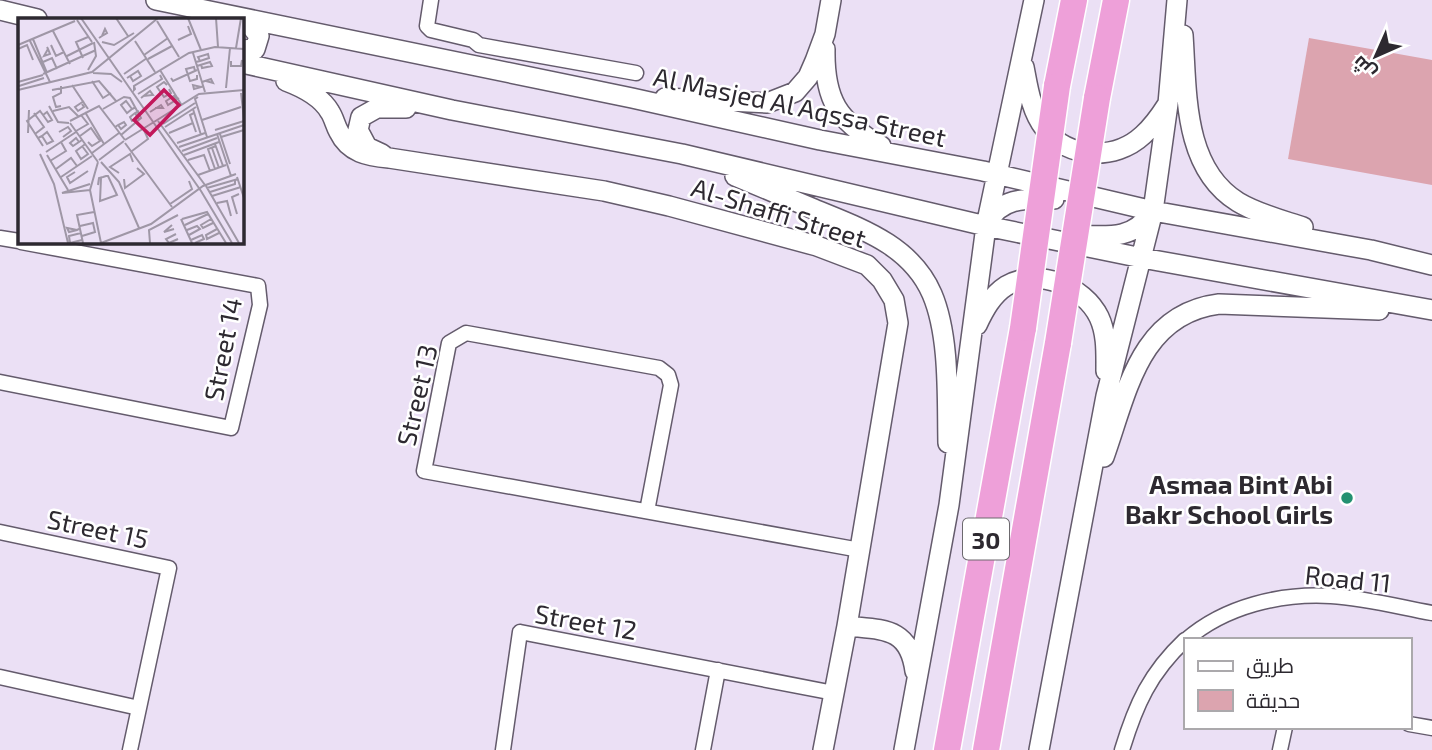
<svg xmlns="http://www.w3.org/2000/svg" width="1432" height="750" viewBox="0 0 1432 750" font-family="'Exo 2',Cairo,sans-serif">
	<rect width="100%" height="100%" fill="#ebe0f5"/>
	<path fill="#dca4af" d="M1309,38L1432,60V185L1288,159Z"/>
	<g fill="none" stroke-linecap="round" stroke-linejoin="round">
		<g stroke="#645b6c" stroke-width="17">
			<path id="street" d="M431,0L427,26L431,30L473,40L479,45L636,73
				M0,238L19,241
				M0,382L231,428L260,305L258,286L21,242
				M647,511L671,385L668,375L659,368L466,333L449,343L424,471L860,550
				M0,532L169,568L130,750
				M1186,640C1225,606 1281,593 1331,596C1365,598 1399,607 1432,613
				M0,677L139,708
				M1409,724L1432,728
				M503,750L520,632L834,693
				M703,750L718,670
				M1122,750C1136,704 1150,673 1185,640
				M1280,750L1285,727"/>
		</g>
		<g stroke="#645b6c" stroke-width="22">
			<path id="secondary" d="M156,0L632,98L820,140L983,171L1153,211L1371,250L1432,265
				M0,10L37,19
				M242,21L251,26L259,36L255,49L242,50
				M1183,35C1187,93 1183,168 1238,202C1258,214 1282,220 1303,227
				M825,49C824,100 838,121 881,146
				M242,63L452,110L682,154L986,226L1142,258L1432,310
				M1024,67C1028,88 1031,111 1045,129C1068,159 1115,161 1143,135C1152,127 1160,116 1167,105
				M286,81C302,87 321,96 330,112C334,118 335,125 339,132C349,153 368,156 389,158L604,191L669,206L817,246L867,265L882,280L894,300L898,323L847,626L823,750
				M665,98L767,103L795,92L808,77L815,61L825,34L831,0
				M382,154L367,147L358,130L361,117L377,108H406
				M735,176C761,187 788,198 814,209C860,228 911,245 932,294C950,336 947,398 948,443
				M988,222C1002,196 1028,199 1054,199
				M1075,235C1105,236 1134,241 1151,212
				M977,325C984,310 992,295 1006,286C1038,267 1084,286 1099,317C1107,334 1106,353 1106,371
				M1104,457C1127,393 1139,314 1219,304L1379,310
				M847,626C883,630 909,627 915,671
				M904,750L949,505L986,226L1034,0
				M1039,750L1106,396L1153,211L1168,104L1177,0"/>
		</g>
		<g stroke="#fff" stroke-width="29">
			<path id="highway" d="M1057,86L1074,0
				M1097,98L1116,0
				M947,750L1023,328
				M986,750L1058,343"/>
		</g>
		<use href="#street" stroke="#fff" stroke-width="14"/>
		<use href="#secondary" stroke="#fff" stroke-width="19"/>
		<use href="#highway" stroke="#eea0d9" stroke-width="26"/>
		<g stroke="#fff" stroke-width="29" stroke-linecap="butt">
			<path id="highway-bridge" d="M1023,328L1057,86
				M1058,343L1097,98"/>
		</g>
		<use href="#highway-bridge" stroke="#eea0d9" stroke-width="26"/>
	</g>
	<circle fill="#239171" stroke="#fff" stroke-width="2.5" cx="1347" cy="498" r="7"/>
	<g text-anchor="middle" dominant-baseline="central" stroke-width="5" stroke-linejoin="round" paint-order="stroke">
		<rect fill="#fff" stroke="#6c696e" stroke-width="2" x="963" y="518.5" width="46" height="41" rx="5"/>
		<g font-size="24" font-weight="bold" fill="#2d2930">
			<text x="986" y="539">30</text>
		</g>
		<g font-size="26" fill="#2d2930" stroke="#fff">
			<text transform="translate(800 106) rotate(12)">Al Masjed Al Aqssa Street</text>
			<text transform="translate(779 212) rotate(17)">Al-Shaffi Street</text>
			<text transform="translate(222 349) rotate(-79)">Street 14</text>
			<text transform="translate(416 395) rotate(-77)">Street 13</text>
			<text transform="translate(98 528) rotate(12)">Street 15</text>
			<text transform="translate(1348 578) rotate(6)">Road 11</text>
			<text transform="translate(586 621) rotate(10)">Street 12</text>
		</g>
		<g font-size="26" font-weight="bold" fill="#2d2930" stroke="#fff" text-anchor="end">
			<text x="1333" y="483">Asmaa Bint Abi<tspan x="1333" dy="30">Bakr School Girls</tspan></text>
		</g>
	</g>
	<g transform="translate(18 18)">
		<rect width="226" height="226" fill="#ebe0f5"/>
		<path fill="none" stroke="#9f97a6" stroke-width="2" d="M63,0L183,173L214,225M98,0L110,18M170,0L183,32M198,0L200,29M59,2L74,24M139,3L161,39M35,13L52,46M81,20L84,18L89,15L87,11L84,18M15,21L29,55M160,22L173,16L170,8M12,23L32,64M117,23L137,54M84,24L96,27L116,15M0,27L57,3M33,27L38,38L46,34M29,29L30,31L32,36L26,38L30,31M218,30L223,0M0,31L9,27L15,42M175,35L187,74M126,37L150,20M49,38L75,25M65,40L58,24L70,19M130,41L154,28M213,43V48H223L224,42M25,44L34,40L39,51M178,44L182,43L191,40L190,36L180,39L182,43M179,48L192,44L194,48L184,50L183,46M70,52L78,38L76,24M142,52L163,86M177,53L176,49L168,51L172,63L179,61V57M75,55L93,56L104,64M25,56L78,32M106,56L129,40M109,60L120,53L123,58L115,63L112,58M153,60L155,63L179,52M74,63L85,80L93,75M0,64L25,57M184,64L193,61L195,65L188,63M54,67L70,91M149,67L146,64L139,69L146,79L153,75L151,71M1,68L26,60M43,68V75L35,79L38,89L43,88M116,68V72L117,71L116,68L171,35L197,29L226,31M183,69L175,67L176,71L183,69L186,68M208,70L212,30M0,72L74,54L140,0M34,72L81,63L98,83M223,75L226,101M120,76L144,61L142,57M180,79L177,81L189,119M123,80L132,73L135,77L125,78M158,82L156,78L148,83L150,87L161,80M64,86L66,89L60,93L57,89L66,83M31,88L40,104L51,105M85,91L106,79L112,80L123,100L103,117M114,91L108,83L103,87L109,95L114,91L118,89M175,91L183,117M35,93L51,89L60,98M67,94L86,126M132,94L143,87L145,90H137M16,95L26,109L17,116M117,95L120,100L114,103L112,99L117,95L121,93M176,95L172,97L178,114M25,97L29,94L34,102L30,104L25,97L22,93L9,103L25,128M184,102L223,89M52,103L81,88L107,122M140,103L187,167M52,105L80,144M145,106L177,85M97,109L100,107L106,104L108,107L103,111L100,107M147,109L178,89M197,112L226,103M58,113L70,106L63,97M41,114L50,109L53,113L45,119M10,115L11,92M151,115L175,105M199,116L213,158M202,116L212,146M62,118L73,110L82,123L74,128L70,124M203,119L226,112M20,120L24,118L29,114L35,123L29,126L24,118M107,122L181,76L226,72M61,124L58,120L52,125L55,128L64,122M107,125L154,189M159,125L187,115M197,126L205,148M64,128L70,136L63,141L58,133L66,127L67,126M161,129L226,107M194,130L201,150M114,133L130,121L126,112M164,133L199,120M28,134L58,114M74,135L101,115M22,136L36,166L50,225M29,137L50,172M166,137L201,124M81,142L106,123M170,142L186,137L192,153M32,143L48,133L43,124M80,144L72,172L83,225M83,144L101,164L121,210M38,151L53,140L59,148M197,151L190,131L198,128M57,154L49,159L52,165L70,153M101,155L92,149L112,136L115,144M180,157L208,147M43,159L74,138M219,159L226,180M106,161L107,170L126,156L119,150M80,167L81,160L85,159L88,158H90L99,177L82,183L83,160M188,168L221,225M189,170L220,161M72,172L44,175L72,166M192,174L217,166V162M194,178L223,169M199,185L209,183L213,198M152,186L174,171L171,163M219,196L214,179L221,176M163,201L174,225M164,201L189,194L208,225M193,201L183,207L185,210L195,205M154,207L146,214L156,211M167,207L190,196M62,208L75,205L77,214L64,218M199,211L188,217L189,221L201,215M59,212L49,210L51,214L59,212L61,211L62,210M169,212L179,208L182,211L171,217M63,215L51,218L52,225L64,222M158,216L148,221L151,225L160,221M173,222L184,217L186,221L177,225M65,225L59,197L76,194M83,225L133,206L185,168L218,156M132,225L131,212L160,197"/>
		<path fill="#c2185b" fill-opacity="0.15" stroke="#c2185b" stroke-width="3.5" d="M146,72L161,87L132,117L116,102Z"/>
		<rect width="226" height="226" fill="none" stroke="#2d2930" stroke-width="3.5"/>
	</g>
	<rect x="1184" y="638" width="228" height="91" fill="#ffffff" stroke="#aba9ac" stroke-width="2"/>
	<rect x="1198" y="661" width="35" height="10" fill="#ffffff" stroke="#aba9ac" stroke-width="2"/>
	<text x="1246" y="673" font-size="21" fill="#2d2930">طريق</text>
	<rect x="1198" y="690" width="35" height="21" fill="#dca4af" stroke="#aba9ac" stroke-width="2"/>
	<text x="1246" y="708" font-size="21" fill="#2d2930">حديقة</text>
	<g transform="translate(1376 56) rotate(225)" stroke="#ffffff" stroke-width="5" paint-order="stroke">
	<path d="M0-5L12 26L0 18L-12 26Z" fill="#2d2930"/>
	<text y="-10" font-size="19" font-weight="bold" text-anchor="middle" fill="#2d2930">ش</text>
	</g>
</svg>
